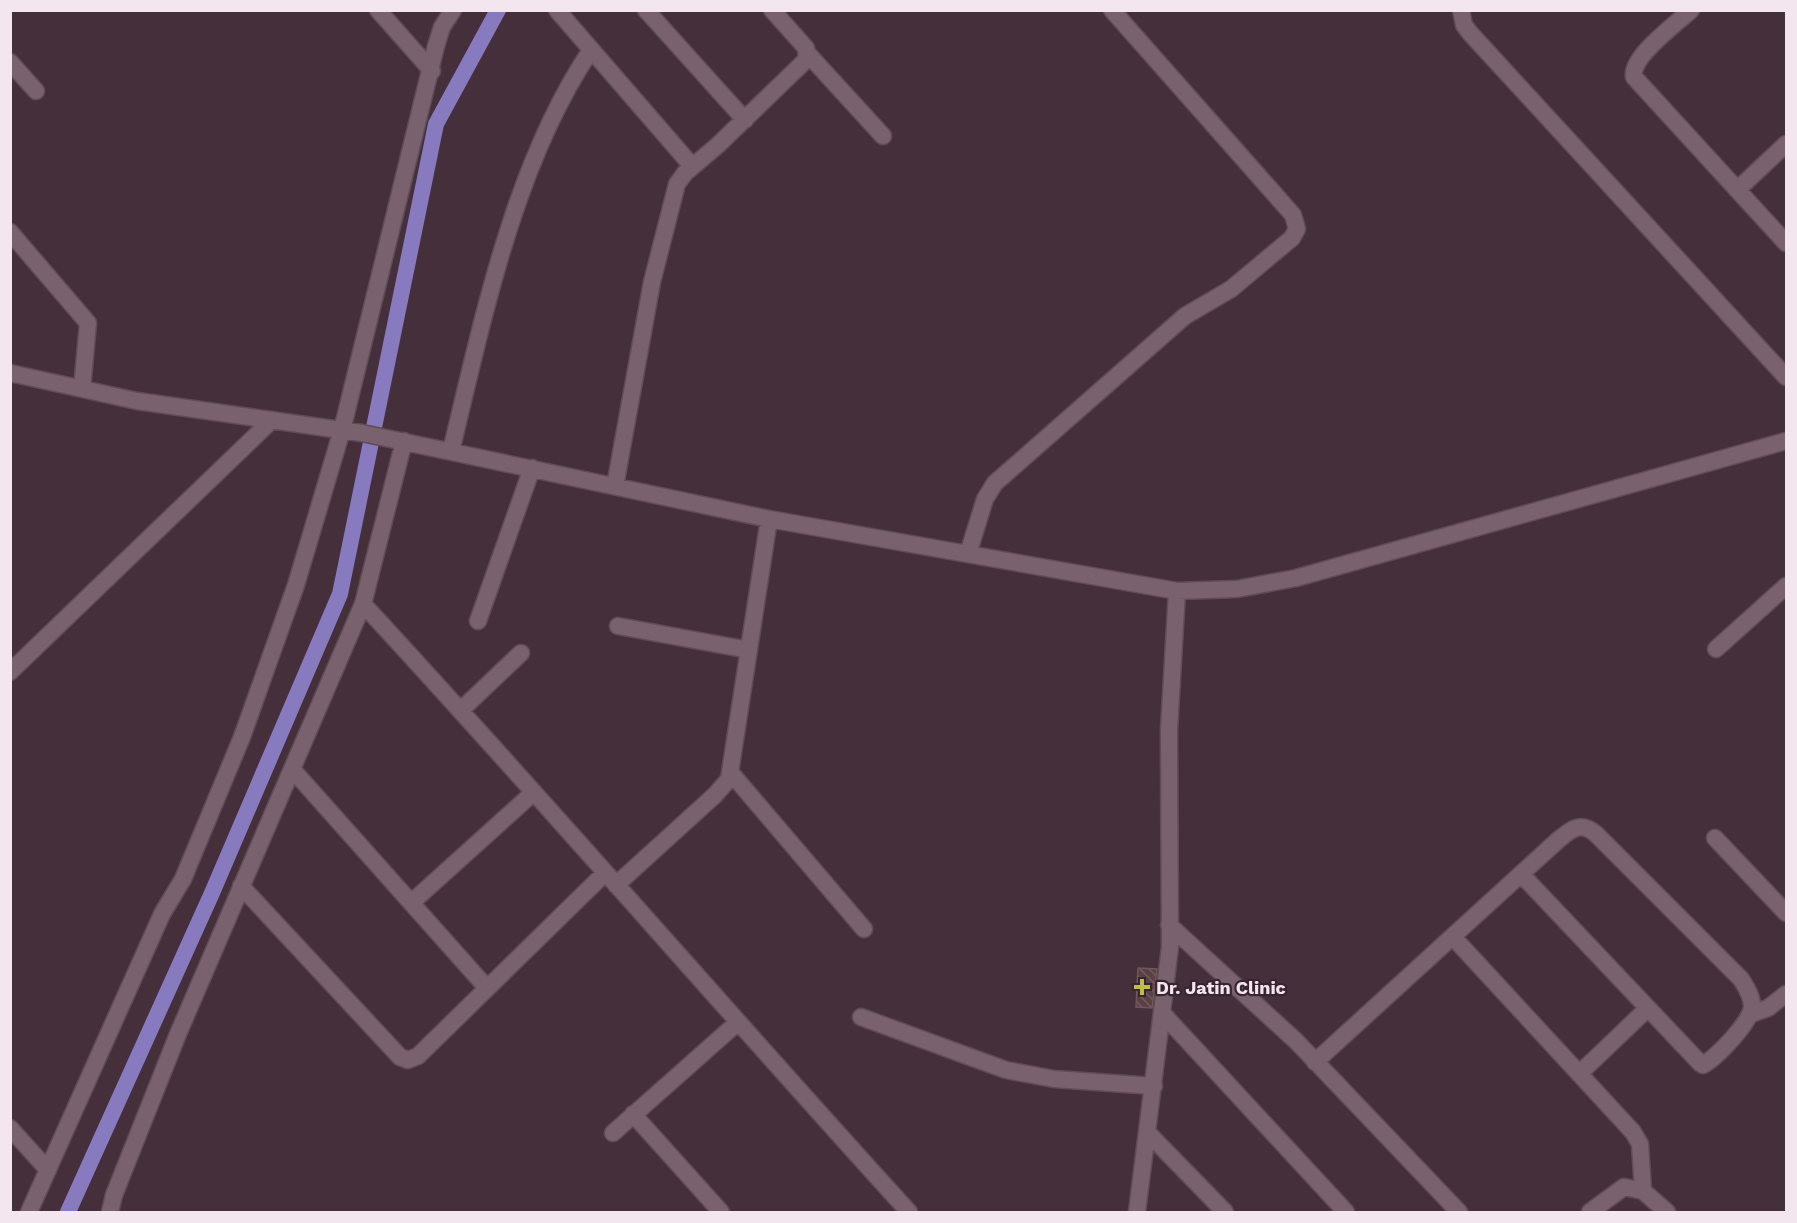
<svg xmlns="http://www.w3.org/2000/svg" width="1797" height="1223" viewBox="0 0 1797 1223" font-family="'Work Sans',sans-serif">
	<defs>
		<pattern id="building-back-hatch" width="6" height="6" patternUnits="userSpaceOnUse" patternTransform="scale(1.5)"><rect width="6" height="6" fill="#594044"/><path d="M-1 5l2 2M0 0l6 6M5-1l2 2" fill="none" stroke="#715c5f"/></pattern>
	</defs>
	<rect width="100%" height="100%" fill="#442f3b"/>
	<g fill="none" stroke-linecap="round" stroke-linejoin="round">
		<path stroke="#887abf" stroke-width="16" d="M68,1212L212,893L340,594L436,124L498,10"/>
	</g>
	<path fill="url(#building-back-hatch)" stroke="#71565a" stroke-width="1.5" d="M1138,968L1157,969L1152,1008L1136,1007Z"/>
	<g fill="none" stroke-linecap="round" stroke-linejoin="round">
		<g stroke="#5f4c57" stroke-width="19">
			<path id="minor" d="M378,10L432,71
				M557,10L692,166
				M646,10L745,120
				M1461,10L1464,25L1470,33L1786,377
				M1691,10C1676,24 1630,57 1634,77L1786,243
				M808,54L883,136
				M10,62L36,91
				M1737,190L1786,144
				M10,232L88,323L82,389
				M10,373L137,401L362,433L769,519L1177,591L1237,589L1296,578L1786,441
				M451,451C483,319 514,164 591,50
				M615,486L652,282L677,184L685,173L718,145L807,59L806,48L772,10
				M968,554L985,499L995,483L1185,316L1231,289L1292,238L1297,229L1293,215L1112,10
				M363,604C548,804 726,1011 909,1212
				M478,621L532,468
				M618,626L749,650
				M1716,649L1786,586
				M10,672L272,420
				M461,710L521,653
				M292,769L487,988
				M731,773L864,929
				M1715,838L1786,913
				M616,885L715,795L729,779L769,519
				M241,886L400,1057L408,1060L418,1056L605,873
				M411,903L534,792
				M1169,925L1296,1041L1459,1212
				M1453,937L1633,1132L1640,1144L1643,1191
				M1163,1014L1346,1212
				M1751,1014L1768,1008L1786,994
				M861,1017L1006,1070L1054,1079L1154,1086
				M1315,1062L1556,842C1570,830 1580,820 1596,834L1741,979C1746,987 1752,996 1752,1006C1752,1021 1717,1057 1703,1065L1700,1063L1521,874
				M1579,1074L1647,1009
				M633,1114L721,1212
				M10,1128L48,1170
				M1147,1132L1225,1212
				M613,1133L737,1023
				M29,1212L162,914L183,879L242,737L296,585L342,430L436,46L442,27L453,10
				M110,1212L114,1195L178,1034L363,604L404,441
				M1137,1212L1170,947L1169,730L1177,591
				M1590,1212L1624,1187L1643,1191L1667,1212"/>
		</g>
		<use href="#minor" stroke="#79616e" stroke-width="16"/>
	</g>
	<path fill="#bebf42" stroke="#392531" stroke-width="2" d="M1139 978h6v6h6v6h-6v6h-6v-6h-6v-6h6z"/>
	<g text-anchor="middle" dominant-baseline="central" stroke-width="4.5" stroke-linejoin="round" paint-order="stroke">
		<g font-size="18" font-weight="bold" fill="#f4e6ee" stroke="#392531" text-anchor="start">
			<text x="1156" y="987">Dr. Jatin Clinic</text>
		</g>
	</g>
	<rect width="1797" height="1223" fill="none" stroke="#f4e6ee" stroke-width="24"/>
</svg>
